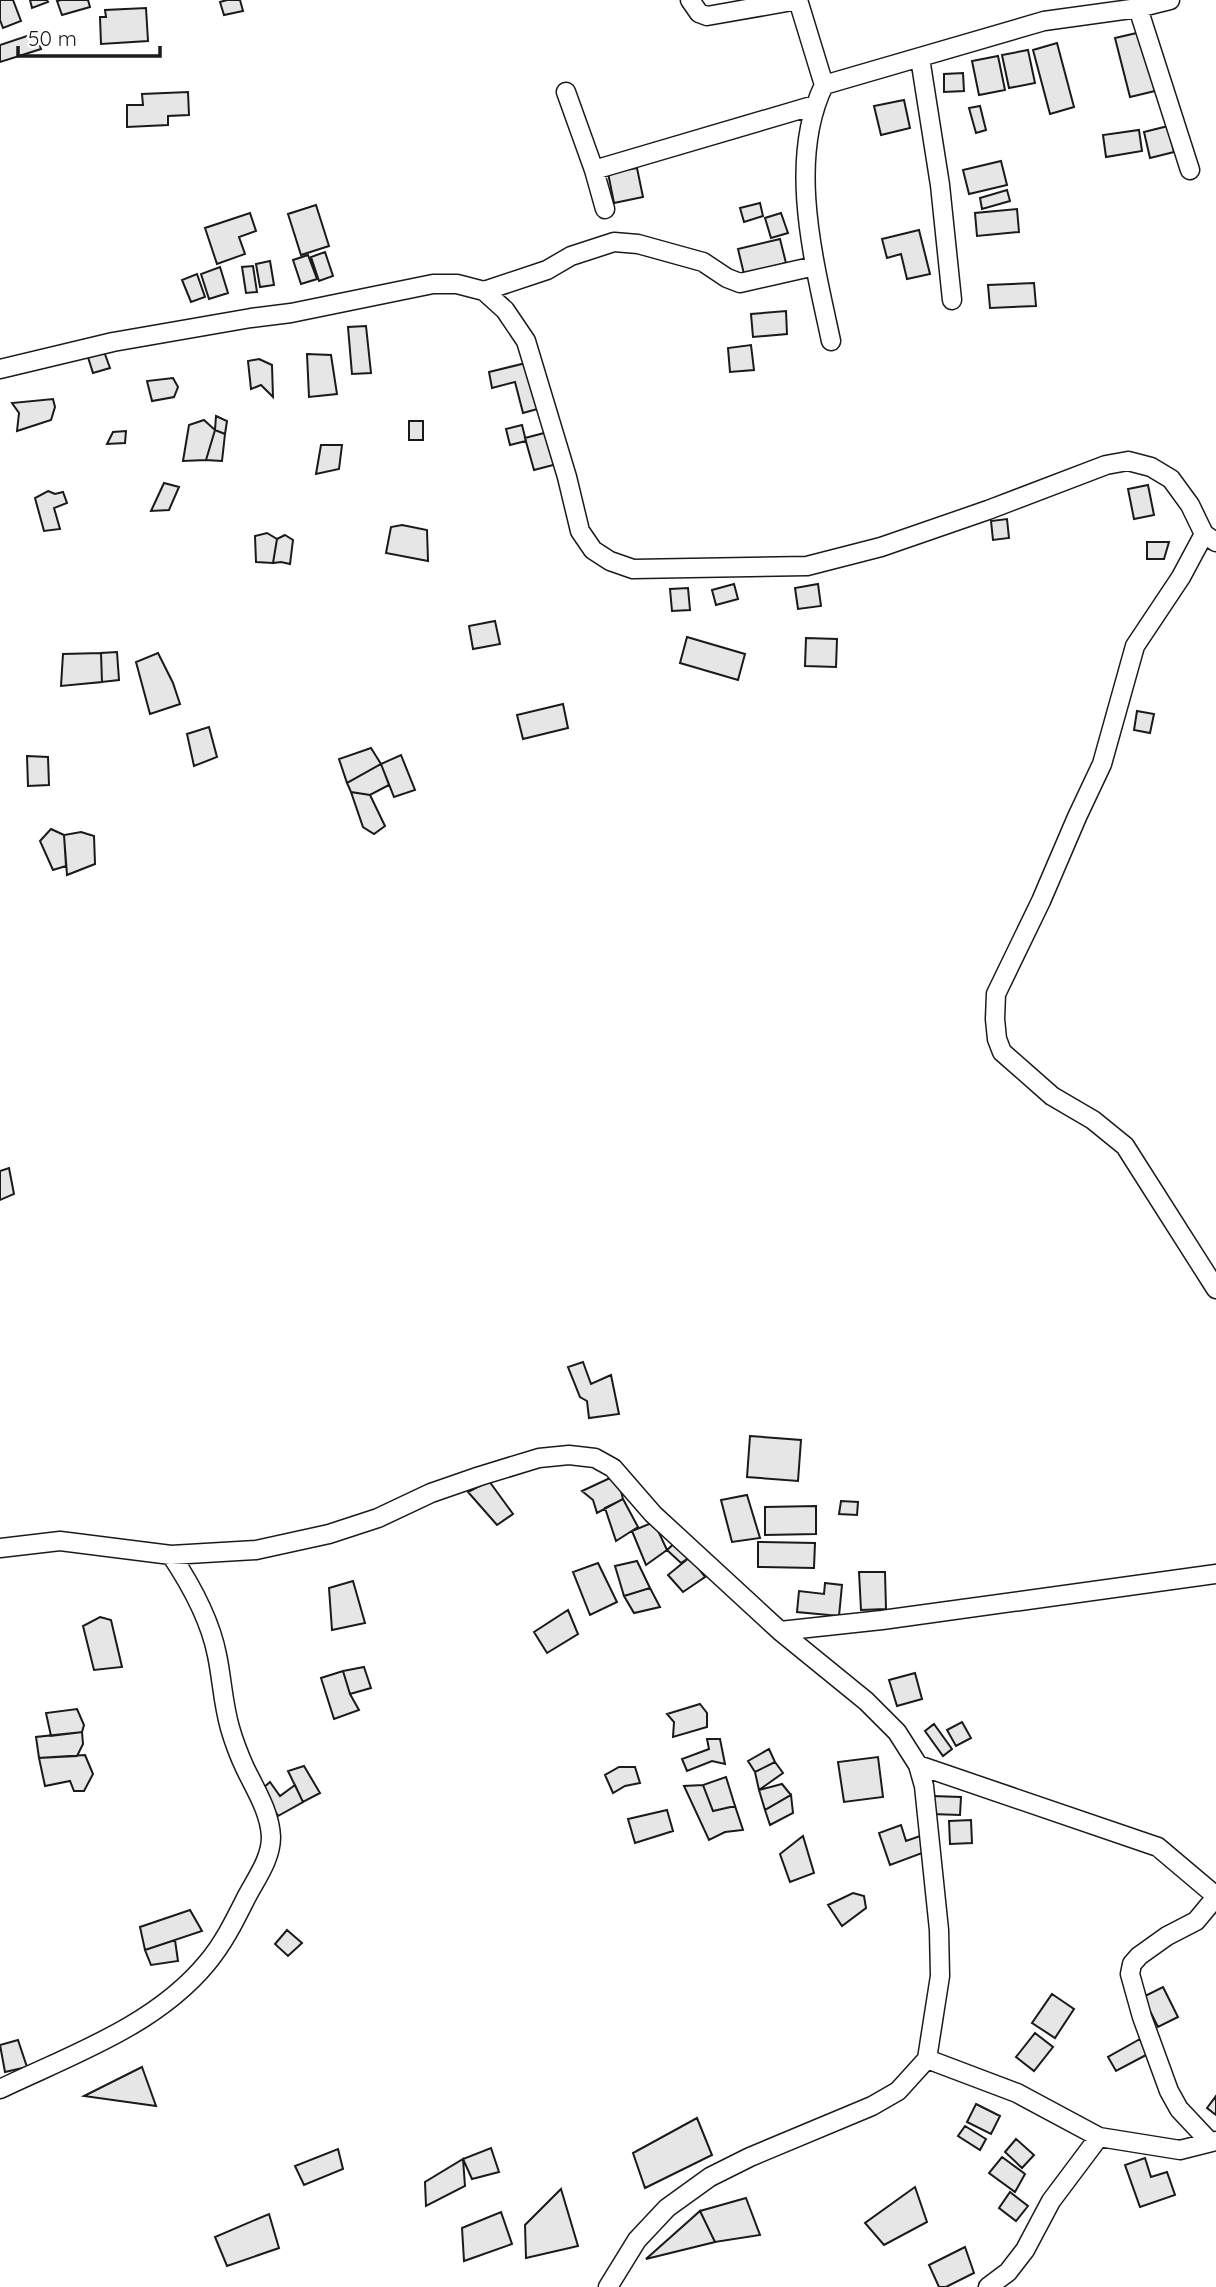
<svg xmlns="http://www.w3.org/2000/svg" width="1216" height="2287" viewBox="0 0 1216 2287" font-family="Quicksand,sans-serif">
	<rect width="100%" height="100%" fill="#fff"/>
	<path fill="#e6e6e6" stroke="#1a1a1a" stroke-width="2" d="M0,0H13L21,21L3,28L0,20Z
		M30,0H47L48,2L32,8Z
		M61,0H88L90,7L62,15L57,1Z
		M227,0H240L243,11L224,15L220,2Z
		M146,8L148,41L101,44L100,17H106L105,10Z
		M1141,32L1155,91L1130,97L1115,38Z
		M36,33L41,49L0,62V45Z
		M1057,43L1074,107L1050,114L1033,50Z
		M1028,50L1035,83L1009,88L1002,55Z
		M998,56L1005,90L979,95L972,61Z
		M963,73L964,91L944,92V74Z
		M188,92L189,115L168,116V125L127,127V105H143L142,94Z
		M904,100L910,128L881,135L874,106Z
		M980,106L986,130L976,133L969,108Z
		M1168,126L1174,152L1150,158L1144,132Z
		M1139,130L1142,151L1106,157L1103,135Z
		M1001,161L1007,185L969,194L963,170Z
		M637,168L643,197L614,203L608,173Z
		M1007,190L1010,201L982,209L980,198Z
		M760,203L763,216L744,222L740,208Z
		M316,205L329,246L301,255L288,214Z
		M1017,209L1019,232L977,236L975,213Z
		M250,213L256,231L239,237L245,254L217,264L205,228Z
		M781,213L788,233L771,238L765,218Z
		M919,230L930,274L907,279L901,254L887,258L882,239Z
		M780,239L786,263L744,274L738,249Z
		M325,252L333,276L319,281L311,257Z
		M308,255L317,279L301,284L293,260Z
		M270,261L274,285L260,287L256,264Z
		M253,266L257,292L246,293L242,267Z
		M220,267L228,293L209,299L201,274Z
		M197,274L205,297L191,302L182,280Z
		M1034,283L1036,306L990,308L988,285Z
		M786,311L787,334L753,337L751,314Z
		M366,326L371,373L352,374L348,327Z
		M751,345L754,370L730,372L728,348Z
		M102,346L110,368L93,373L86,351Z
		M307,354L331,355L337,394L309,397Z
		M259,359L272,365L273,397L261,385L251,389L248,361Z
		M530,362L541,408L523,413L515,382L492,388L489,372Z
		M173,378L178,387L174,397L152,401L147,381Z
		M53,399L55,407L51,420L17,431L19,413L12,403Z
		M216,416L227,421L225,434L215,430Z
		M204,420L215,430L206,460L183,461L189,425Z
		M409,421H423V440H409Z
		M522,425L526,441L510,445L506,429Z
		M215,430L225,434L222,461L206,460Z
		M126,431L125,443L107,444L113,432Z
		M548,432L557,464L534,470L525,438Z
		M321,445H342L339,469L316,474Z
		M164,483L179,487L169,510L151,511Z
		M1148,485L1154,515L1134,519L1128,489Z
		M48,491L55,494L63,492L67,503L54,508L60,529L44,531L35,498Z
		M1007,519L1009,538L993,540L991,521Z
		M402,525L427,530L428,561L386,553L391,527Z
		M267,533L277,539L273,563L256,562L255,536Z
		M285,535L293,540L290,564L281,562L273,563L277,539Z
		M1147,542H1169L1164,559H1147Z
		M734,584L738,599L716,605L712,590Z
		M818,584L821,606L798,609L795,588Z
		M688,588L690,610L672,611L670,589Z
		M495,621L500,644L473,649L469,626Z
		M687,637L745,654L738,680L680,663Z
		M806,638L837,639L836,667L805,666Z
		M117,652L119,680L102,682L101,653Z
		M101,653L102,682L61,686L63,654Z
		M158,653L173,683L180,704L150,714L136,662Z
		M563,704L568,728L523,739L517,715Z
		M1137,711L1154,714L1150,733L1134,730Z
		M209,727L217,757L194,766L187,734Z
		M371,748L381,764L347,783L339,759Z
		M401,755L415,790L394,797L381,764Z
		M27,756L48,757L49,785L28,786Z
		M381,764L389,785L370,795L351,792L347,783Z
		M351,792L370,795L385,826L374,834L363,827Z
		M51,829L64,835L66,866L53,870L40,841Z
		M81,832L94,836L95,864L67,875L64,835Z
		M9,1168L14,1194L0,1200V1171Z
		M583,1362L591,1384L611,1375L619,1414L589,1418L587,1401L580,1397L568,1367Z
		M750,1436L801,1440L798,1481L747,1477Z
		M610,1478L620,1487L623,1499L597,1513L593,1500L582,1491Z
		M489,1481L513,1514L497,1525L468,1492Z
		M747,1495L760,1538L732,1542L721,1500Z
		M623,1499L638,1527L616,1541L605,1508Z
		M841,1501L858,1502L857,1515L839,1514Z
		M816,1506V1534L765,1535V1507Z
		M654,1522L667,1550L646,1565L632,1531Z
		M677,1541L690,1557L681,1563L667,1550Z
		M758,1542L815,1543L814,1568L758,1567Z
		M690,1557L705,1577L683,1592L668,1575Z
		M637,1561L650,1588L624,1596L615,1566Z
		M598,1563L617,1602L590,1615L573,1572Z
		M859,1572H885L886,1609L861,1610Z
		M353,1581L365,1623L332,1630L329,1588Z
		M825,1583L842,1585L839,1616L797,1612L799,1591L824,1594Z
		M650,1588L660,1607L634,1613L624,1596Z
		M568,1610L578,1634L547,1653L534,1632Z
		M100,1617L111,1620L122,1667L94,1670L83,1626Z
		M364,1667L371,1688L350,1694L343,1671Z
		M343,1671L350,1694L359,1710L334,1719L321,1678Z
		M915,1673L922,1699L897,1706L889,1680Z
		M700,1704L707,1713V1727L673,1737L674,1722L667,1714Z
		M77,1709L84,1725L82,1732L51,1736L46,1713Z
		M962,1722L971,1738L956,1746L947,1730Z
		M934,1724L952,1749L943,1756L925,1731Z
		M82,1732L83,1744L77,1756L39,1758L36,1737Z
		M707,1739H720L725,1764L712,1761L687,1771L682,1759L709,1749Z
		M769,1749L775,1762L755,1772L748,1761Z
		M85,1755L93,1774L84,1791H74L70,1781L45,1786L39,1758Z
		M878,1757L883,1797L844,1802L838,1762Z
		M775,1762L783,1773L759,1790L755,1772Z
		M304,1766L320,1793L303,1802L288,1771Z
		M619,1767H635L640,1783L625,1786L613,1793L605,1775Z
		M726,1777L735,1806L713,1811L703,1785Z
		M270,1782L280,1796L295,1785L303,1802L278,1816L262,1789Z
		M782,1784L791,1795L765,1810L759,1790Z
		M703,1785L713,1811L735,1806L743,1830L725,1832L709,1840L684,1786Z
		M791,1795L793,1813L770,1825L765,1810Z
		M932,1796L961,1797L960,1815L931,1814Z
		M667,1810L673,1831L635,1843L628,1819Z
		M971,1820L972,1843L950,1844L949,1821Z
		M901,1825L906,1841L920,1836L925,1852L890,1865L879,1833Z
		M803,1836L814,1873L790,1882L780,1854Z
		M853,1893L864,1896L866,1908L842,1926L828,1905Z
		M190,1910L202,1931L145,1950L140,1927Z
		M287,1930L302,1943L288,1956L275,1944Z
		M175,1940L178,1961L151,1965L145,1950Z
		M1163,1987L1178,2017L1158,2027L1143,1997Z
		M1052,1994L1074,2009L1055,2038L1032,2023Z
		M1035,2033L1053,2047L1034,2071L1016,2057Z
		M1140,2039L1148,2054L1116,2071L1108,2057Z
		M18,2040L27,2067L5,2072L0,2045Z
		M142,2067L156,2106L84,2096Z
		M1216,2096V2115L1207,2108Z
		M976,2104L1000,2116L991,2134L967,2122Z
		M697,2118L712,2155L645,2188L633,2153Z
		M965,2126L986,2139L980,2150L958,2136Z
		M1016,2139L1034,2155L1022,2168L1005,2152Z
		M491,2148L499,2172L472,2179L463,2159Z
		M338,2149L343,2169L304,2185L295,2166Z
		M1002,2157L1025,2174L1015,2192L989,2173Z
		M1145,2158L1151,2177L1167,2172L1175,2195L1140,2207L1125,2165Z
		M463,2159L465,2186L426,2206L425,2182Z
		M915,2187L927,2222L884,2245L865,2223Z
		M561,2189L578,2246L526,2258L525,2225Z
		M1010,2192L1028,2206L1016,2221L999,2208Z
		M746,2198L760,2235L715,2242L700,2211Z
		M700,2211L715,2242L646,2259Z
		M501,2212L512,2244L464,2261L462,2228Z
		M269,2214L279,2248L227,2266L215,2237Z
		M965,2247L974,2273L946,2287H939L929,2265Z"/>
	<g fill="none" stroke-linecap="round" stroke-linejoin="round">
		<g stroke="#1a1a1a" stroke-width="21">
			<path id="minor" d="M690,0L699,13L707,16L798,0L824,85C787,161 814,261 831,341
				M1170,0L1138,8L1190,170
				M920,58L940,185L952,300
				M824,85L1044,21L1138,8
				M566,92L594,170
				M605,209L594,170L815,105
				M484,291L505,310L526,341L567,477L580,531L593,550L610,561L633,569L807,566L881,547L988,510L1106,465L1128,461L1151,467L1171,479L1190,505L1204,534L1216,542
				M0,369L113,342L251,318L291,313L433,284H457L484,291L547,270L571,256L614,242L638,244L703,262L727,278L740,283L815,266
				M1204,534L1181,577L1135,646L1102,764L1077,817L1041,901L996,994L995,1019L997,1039L1002,1052L1052,1096L1093,1120L1125,1146L1216,1289
				M0,1548L60,1541L171,1555L256,1550L329,1534L378,1518L431,1493L480,1476L539,1458L569,1455L595,1458L613,1468L653,1514L780,1631L866,1701L897,1732L918,1765L924,1786L939,1930L940,1976L927,2059L898,2091L872,2106L750,2157L710,2177L667,2208L637,2240L608,2287
				M780,1631L882,1620L1216,1574
				M918,1765L1158,1847L1216,1896
				M927,2059L1017,2093L1099,2137L1180,2150L1216,2141
				M0,2089C71,2055 155,2026 207,1963C223,1944 234,1922 245,1900C255,1880 271,1860 271,1837C270,1812 255,1789 245,1768C239,1755 234,1742 230,1728C223,1704 222,1679 217,1655C210,1619 191,1585 171,1555
				M1210,2142L1179,2109L1169,2091L1142,2017L1130,1974L1132,1964L1139,1956L1167,1936L1196,1921L1216,1897
				M988,2287L1008,2272L1025,2250L1051,2201L1099,2137"/>
		</g>
		<use href="#minor" stroke="#fff" stroke-width="18"/>
	</g>
	<path d="M18 46v10h142v-10" fill="none" stroke="#1a1a1a" stroke-width="3.5"/>
	<text x="28" y="46" font-size="21" fill="#1a1a1a" stroke="#ffffff" stroke-width="5" paint-order="stroke">50 m</text>
</svg>
